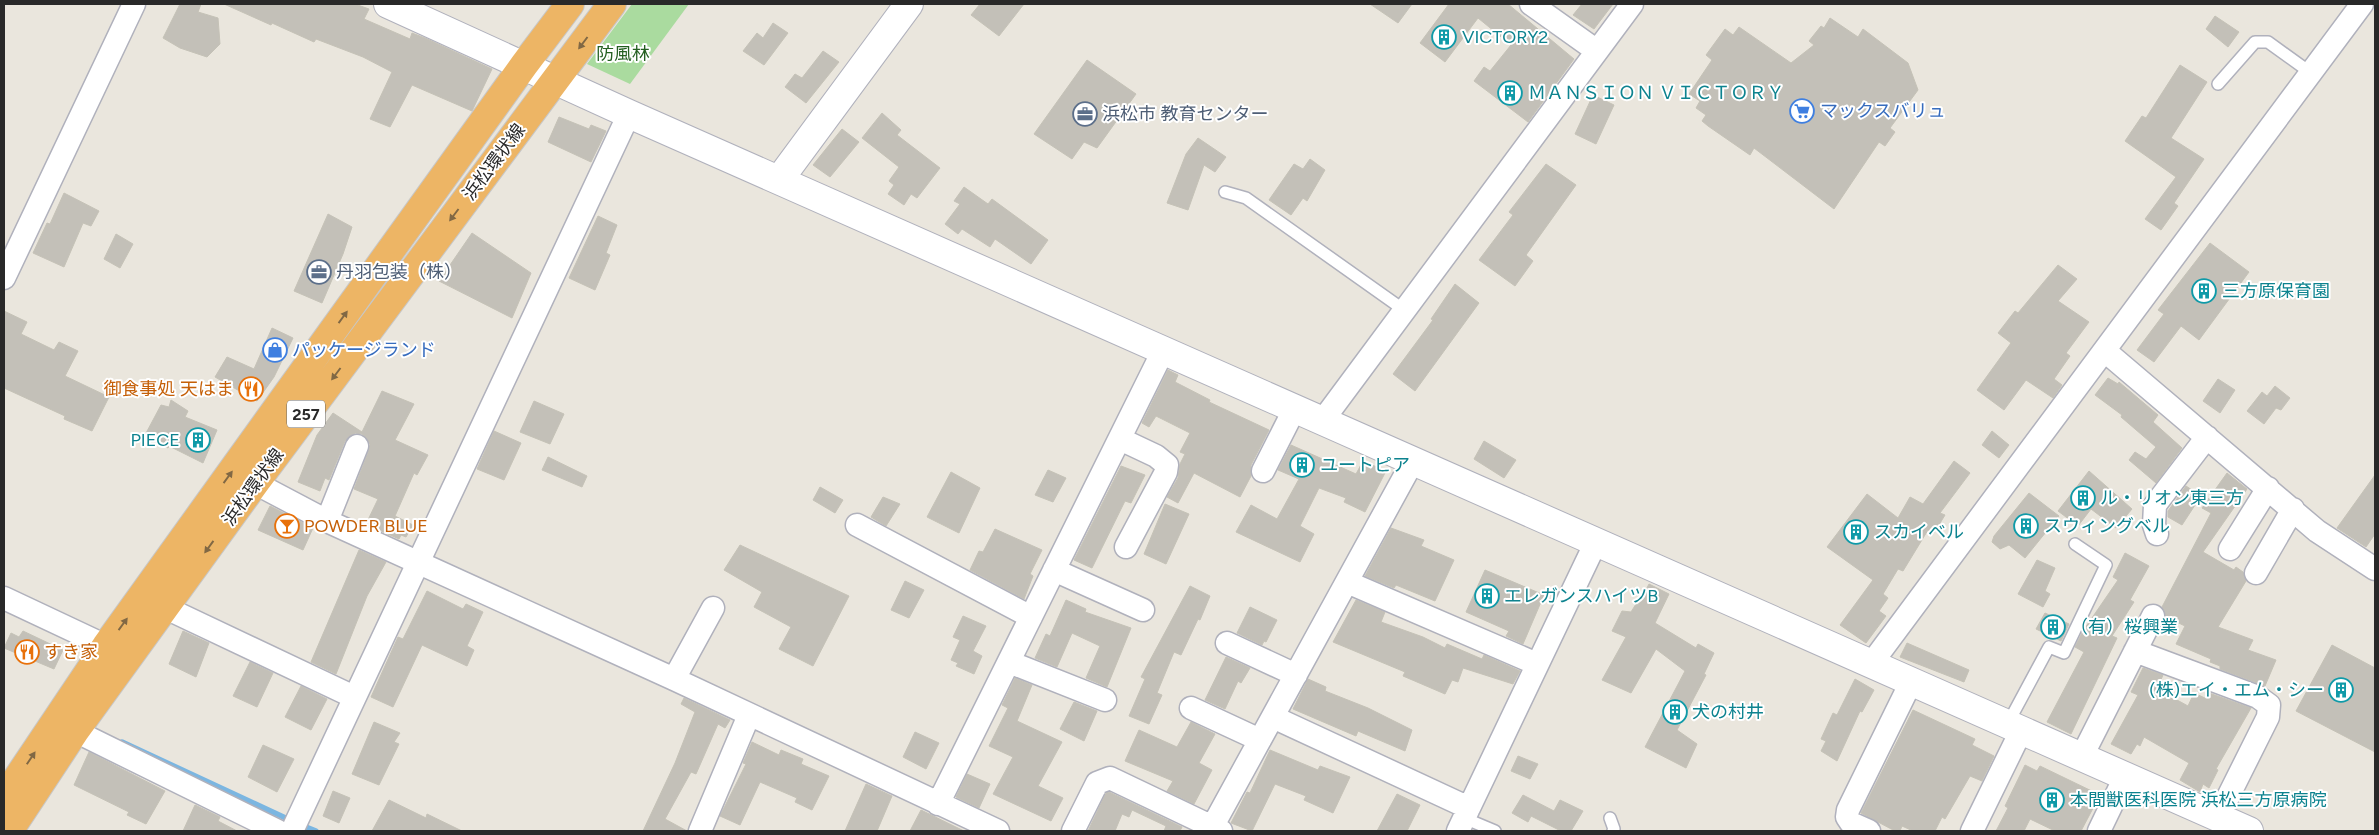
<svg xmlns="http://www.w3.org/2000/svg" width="2379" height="835" viewBox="0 0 2379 835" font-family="Figtree,'Noto Sans JP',sans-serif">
	<rect width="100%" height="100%" fill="#eae6dd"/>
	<path fill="#aadb9f" d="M632,4H689L630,84L587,64Z"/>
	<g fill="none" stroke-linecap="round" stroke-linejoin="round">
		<path stroke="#7bb6e1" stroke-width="5.5" d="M122,742L292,821
			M301,825L316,831"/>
	</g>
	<path fill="#c3c0b8" stroke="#c5c2b7" d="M180,4H201L198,12L218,18L220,44L207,57L180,48L163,38Z
		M224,4H355L369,9L364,19L410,39L412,33L425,38L492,69L472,111L412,85L390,127L370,119L392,72L363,57L316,39L314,42L272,23L271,25Z
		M980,4H1024L999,36L971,15Z
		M1370,4H1412L1398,23Z
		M1449,4H1508L1574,59L1528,122L1474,81L1484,67L1490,71L1511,45L1478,18L1445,62L1420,43Z
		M1582,4H1613L1594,29L1573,15Z
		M2215,16L2239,32L2228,47L2206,29Z
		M1830,18L1858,37L1863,29L1908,63L1918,90L1890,128L1895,132L1885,146L1879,142L1834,209L1754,148L1750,155L1708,126L1702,121L1706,115L1696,108L1700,101L1689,94L1712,60L1706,55L1725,29L1733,35L1739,27L1791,63L1814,45L1809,41L1821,26L1824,28Z
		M773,23L788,33L764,65L743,51L757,33L763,38Z
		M823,51L839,62L806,103L785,87L795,74L802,78Z
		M1087,60L1136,94L1097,148L1084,142L1072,159L1034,134Z
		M2180,65L2207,82L2171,138L2204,159L2174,203L2178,206L2161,230L2145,219L2176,177L2125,141L2142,116L2146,118Z
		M1593,95L1614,105L1596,144L1575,134Z
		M882,113L901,130L897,135L940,168L917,198L911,194L904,205L888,194L894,185L889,181L899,167L862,138Z
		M559,117L589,129L591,125L606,131L591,162L548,142Z
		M842,129L859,142L830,177L813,165Z
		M1198,138L1226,157L1215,172L1204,165L1188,210L1167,203L1186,154Z
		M1310,159L1325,170L1307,201L1303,198L1291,215L1269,200L1294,164L1303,169Z
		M1546,164L1576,185L1526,255L1533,261L1515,286L1479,260L1513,215L1509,212Z
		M964,187L988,204L992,199L1048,240L1031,264L995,239L990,247L962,229L958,234L945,224L960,204L954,201Z
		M64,193L99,211L91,226L83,223L64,267L33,253L47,223L50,224Z
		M328,214L352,227L343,254L322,303L294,291Z
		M598,216L617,225L606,253L610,255L595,290L569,278Z
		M472,233L531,273L512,318L439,281Z
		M116,234L133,244L120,268L104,259Z
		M2210,243L2249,272L2199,340L2181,326L2154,362L2137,350L2164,314L2158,310Z
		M2058,265L2077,279L2058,301L2089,322L2066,353L2070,356L2054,379L2062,385L2053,398L2026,380L2004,410L1977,390L2011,343L1998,333L2015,311L2018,313Z
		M1455,284L1479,303L1415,391L1393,374L1433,320L1431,319Z
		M4,311L27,322L21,334L54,350L59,342L78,351L65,376L109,397L92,431L64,419L65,416L4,388Z
		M272,328L293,338L274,377L257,401L215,377L227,357L254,369Z
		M1168,370L1178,375L1175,382L1210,400L1209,402L1269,430L1251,465V476L1240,497L1194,473L1178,503L1167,497L1178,478L1180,464L1185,454L1180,452L1190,433L1156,416L1149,427L1142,423Z
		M2108,378L2118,384L2119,382L2158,415L2153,422L2182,448L2156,483L2129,460L2135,452L2146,459L2156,447L2121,417L2122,415L2095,395Z
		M2218,379L2235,390L2220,413L2203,401Z
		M2275,386L2290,398L2281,410L2276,408L2264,424L2247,411L2262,392L2267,396Z
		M382,391L414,404L395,440L428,455L417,475L414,473L395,516L413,525L406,537L401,535L399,539L366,524L378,499L354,489L369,450L370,444L362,434L355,433L345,441L329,480L325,478L320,491L298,482L317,435L333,413L362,432Z
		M171,400L188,411L185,417L217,430L203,463L169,446L168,448L145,435L161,405L169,407Z
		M534,401L564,414L550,444L520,432Z
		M494,431L521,443L504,480L477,469Z
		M1992,431L2009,445L1999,458L1982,445Z
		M1484,441L1516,460L1504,478L1474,459Z
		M1291,445L1356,474L1363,461L1386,471L1365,512L1344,502L1346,498L1319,488L1300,526L1314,534L1300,562L1236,532L1251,505L1277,519L1299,479L1278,470Z
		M548,457L587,476L582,487L542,470Z
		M1954,461L1970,473L1940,513L1945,515L1934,533L1928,530L1903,571L1898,569L1883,594L1888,598L1879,611L1886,616L1866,643L1840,625L1873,580L1827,547L1867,494L1898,518L1910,497L1923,504Z
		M1121,466L1145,475L1131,503L1125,501L1092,568L1074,560Z
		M1048,470L1066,478L1053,502L1035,495Z
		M2089,471L2132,509L2116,528L2091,509L2078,526L2058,511Z
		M951,472L980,488L959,533L927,517Z
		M2227,473L2247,489L2203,552L2234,570L2236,567L2243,572L2246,581L2218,627L2253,640L2248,650L2276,660L2265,686L2220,669V666L2210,662L2211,659L2176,644L2185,626L2166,617L2162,607L2211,513L2202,508Z
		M2375,475V534L2366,547L2337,528Z
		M2186,486L2201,496L2182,525L2168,517V511Z
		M820,487L843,500L835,513L813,500Z
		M2029,493L2059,516L2025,558L2009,545L2000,549L1992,542L1994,536Z
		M883,497L900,504L886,526L871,517Z
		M1165,504L1189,514L1166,564L1144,554Z
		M270,506L313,528L303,550L258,530Z
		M1391,528L1424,540L1421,546L1454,560L1435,601L1396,585L1394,588L1365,576Z
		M995,529L1042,550L1030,574L1033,576L1024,599L970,570L979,551L983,552Z
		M740,545L849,596L813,666L779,649L791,627L754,607L762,592L724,570Z
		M359,550L386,562L367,596L336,674L311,662Z
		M2125,553L2149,566L2130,600L2134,602L2112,636L2117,638L2071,734L2047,722L2084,652L2075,647L2083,631L2118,580L2113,577Z
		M2037,560L2055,568L2045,591L2050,594L2043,607L2018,594Z
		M1485,570L1544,595L1523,644L1506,636L1509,631L1466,612Z
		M905,581L924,590L909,618L891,610Z
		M1649,584L1669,594L1655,623L1696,648L1698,644L1714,653L1704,674L1706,675L1677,730L1697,744L1686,768L1645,747L1685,671L1656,649L1631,693L1602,680L1626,637L1612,631L1622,611L1631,612L1636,604L1638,605Z
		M1190,586L1210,596L1200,620L1198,619L1181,655L1174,652L1157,693L1162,695L1149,724L1129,716L1145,679L1141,677Z
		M427,591L463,609L466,604L483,612L467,646L474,650L467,666L422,645L393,707L371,697L398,637L403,639Z
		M1066,600L1086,609L1085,612L1131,628L1107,687L1086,678L1100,646L1072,633L1057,667L1035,658L1046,634L1050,636Z
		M1356,600L1385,612L1381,622L1423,637L1445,648L1447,644L1482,659L1484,655L1520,671L1513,684L1463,668L1458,682L1452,680L1445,694L1403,676L1405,672L1333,642Z
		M1250,607L1277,620L1266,642L1264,641L1262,645L1237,633Z
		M2045,613L2069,624L2061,641L2036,629Z
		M963,616L986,626L973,651L982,656L974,674L956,666L958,663L951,660L960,640L953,637Z
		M23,631L63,650L54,669L4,648L11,633L19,637Z
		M183,631L209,643L196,677L169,664Z
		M1907,643L1969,670L1964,682L1900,657Z
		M2332,645L2375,668V752L2296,711Z
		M1226,657L1250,668L1241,683L1238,681L1225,709L1205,700Z
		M250,662L273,673L257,707L233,696Z
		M2143,668L2163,675L2157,689L2188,706L2194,693L2207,699L2209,693L2251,708L2216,769L2218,770L2209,788L2203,784L2200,792L2180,780L2189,763L2144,737L2140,746L2137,744L2131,754L2111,744L2138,695L2131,692Z
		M1015,678L1032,685L1017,721L1062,742L1038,786L1063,798L1051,821L993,794L1013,757L989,746L1008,708L1002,705Z
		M1308,679L1326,687L1325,691L1368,708L1412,730L1405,751L1358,731L1356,736L1293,709Z
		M1855,679L1874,690L1862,712L1860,711L1837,761L1821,751L1826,741L1821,739L1833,713L1837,715Z
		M301,686L327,699L311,730L285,717Z
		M684,698L730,720L725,728L718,724L696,774L691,772L665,819L687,831H643L675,763L695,712L681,704Z
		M1074,702L1097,711L1084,741L1060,729Z
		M1913,710L1975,739L1972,745L1994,756L1982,781L1970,776L1945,819L1942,817L1935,831H1913L1902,826L1900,831H1895L1861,813Z
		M374,722L400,733L394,742L399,744L379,785L352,774Z
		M1191,722L1215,734L1199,763L1212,770L1194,804L1167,791L1173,781L1125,761L1139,730L1177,747Z
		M915,732L939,743L926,769L903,757Z
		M752,742L779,755L781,750L803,759L801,764L829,776L812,810L795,802L797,798L760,782L740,825L720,816L746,764L743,763Z
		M263,745L294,759L277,792L248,777Z
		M1270,750L1318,770L1320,766L1350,777L1333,813L1304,800L1306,796L1275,784L1252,831L1231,823L1247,792L1250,793Z
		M89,752L165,791L146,824L127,815L129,812L74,785Z
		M1518,756L1538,764L1530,779L1511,771Z
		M2025,765L2037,771L2040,766L2100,795L2081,831H2055L2030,819L2024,831H1996L2008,808L2005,806Z
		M967,774L990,784L979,808L956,797Z
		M866,784L892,796L877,831H845Z
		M333,791L350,798L339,823L323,816Z
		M1109,792L1182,827L1180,831H1164L1166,826L1132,810L1129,817L1122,814L1115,831H1088L1106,793Z
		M1397,794L1420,805L1407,831H1377Z
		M1523,795L1554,811L1560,800L1583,811L1571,831H1561L1531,816L1528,822L1512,813Z
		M389,800L426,818L427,814L462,831H372Z
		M195,805L220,817L218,821L237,831H183Z
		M921,810L964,831H910Z"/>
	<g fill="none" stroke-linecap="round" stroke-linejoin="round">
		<g stroke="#b0b1bc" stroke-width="14">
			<path id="lane" d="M2218,84L2255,42H2268L2311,73
				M1225,192L1246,198L1404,310
				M2007,725L2049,647L2064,653L2106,565L2075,544
				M1464,818L1495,831
				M1610,818L1614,829L1613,831"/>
		</g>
		<g stroke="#b0b1bc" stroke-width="25">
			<path id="street" d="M1531,4L1597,51
				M4,278L134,4
				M2105,351L2317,531L2375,569
				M1323,420L1632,4
				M1120,439L1156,456L1167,465L1166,472L1126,547
				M1263,471L1295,408
				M255,483L327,521L674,679L998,831
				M327,521L357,446
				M857,525L1031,617
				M2157,534L2154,525L2155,505L2207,437
				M2230,549L2268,488
				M1054,570L1143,610
				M2256,573L2293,509
				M1347,582L1537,664
				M4,598L106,646
				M166,608L354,697
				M1227,643L1296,675
				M2135,651L2258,697L2269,705L2268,717L2218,817
				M1009,662L1105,700
				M1871,664L2362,4
				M674,679L713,608
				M1191,708L1260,740
				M1273,717L1469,808
				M75,731L278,831
				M2081,758L2153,616
				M938,804L1164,349
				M292,831L629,114
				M700,831L749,715
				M1073,831L1097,783L1110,778L1221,831
				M1210,831L1413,461
				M1458,831L1596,542
				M1869,831L1851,823L1847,817L1848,810L1911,682
				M1972,831L2021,731
				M2099,831L2125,777"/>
		</g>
		<g stroke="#b0b1bc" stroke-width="30">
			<path id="secondary" d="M388,4L629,114L2249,831
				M779,180L909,4"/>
		</g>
		<g stroke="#c7c7c7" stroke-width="30">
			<path id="highway" d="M4,798L106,646L524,65L570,4
				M9,831L75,731L255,483L612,4"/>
		</g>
		<use href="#lane" stroke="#fff" stroke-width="11"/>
		<use href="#street" stroke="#fff" stroke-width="22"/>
		<use href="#secondary" stroke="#fff" stroke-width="28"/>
		<use href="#highway" stroke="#edb565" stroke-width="28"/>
	</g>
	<defs><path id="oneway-solid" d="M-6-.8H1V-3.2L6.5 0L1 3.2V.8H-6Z" transform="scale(1.25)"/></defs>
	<g fill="#816844">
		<use href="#oneway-solid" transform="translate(583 43) rotate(127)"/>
		<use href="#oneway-solid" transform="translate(454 215) rotate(127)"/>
		<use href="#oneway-solid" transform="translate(343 317) rotate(-54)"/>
		<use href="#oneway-solid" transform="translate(336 374) rotate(127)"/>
		<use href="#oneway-solid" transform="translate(228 477) rotate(-54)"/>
		<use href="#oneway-solid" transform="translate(209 547) rotate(126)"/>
		<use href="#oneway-solid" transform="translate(123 624) rotate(-54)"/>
		<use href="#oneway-solid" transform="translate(31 758) rotate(-56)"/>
	</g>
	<defs>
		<g id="building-ring" transform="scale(1.25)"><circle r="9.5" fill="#fff" stroke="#0f9aa8" stroke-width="1.5"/><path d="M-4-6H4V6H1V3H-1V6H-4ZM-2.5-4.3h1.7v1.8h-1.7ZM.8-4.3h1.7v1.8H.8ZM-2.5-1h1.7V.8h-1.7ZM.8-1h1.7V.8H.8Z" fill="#0f9aa8"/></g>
		<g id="supermarket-ring" transform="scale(1.25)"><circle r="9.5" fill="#fff" stroke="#3f7fe0" stroke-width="1.5"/><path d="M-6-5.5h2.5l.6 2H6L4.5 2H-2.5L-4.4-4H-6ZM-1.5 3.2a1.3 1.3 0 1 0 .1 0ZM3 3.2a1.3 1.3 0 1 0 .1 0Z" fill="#3f7fe0"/></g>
		<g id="office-ring" transform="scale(1.25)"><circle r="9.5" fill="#fff" stroke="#5c6f8a" stroke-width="1.5"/><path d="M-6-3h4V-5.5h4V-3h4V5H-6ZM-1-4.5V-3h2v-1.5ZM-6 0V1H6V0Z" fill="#5c6f8a"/></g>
		<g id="shop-ring" transform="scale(1.25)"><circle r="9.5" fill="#fff" stroke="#3f7fe0" stroke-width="1.5"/><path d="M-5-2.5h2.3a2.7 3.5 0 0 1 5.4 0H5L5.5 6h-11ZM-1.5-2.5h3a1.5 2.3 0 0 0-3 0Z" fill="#3f7fe0"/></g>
		<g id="restaurant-ring" transform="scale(1.25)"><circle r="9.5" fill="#fff" stroke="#e8710a" stroke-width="1.5"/><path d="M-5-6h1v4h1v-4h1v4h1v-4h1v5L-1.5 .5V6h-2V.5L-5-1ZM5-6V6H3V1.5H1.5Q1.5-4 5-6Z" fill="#e8710a"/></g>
		<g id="bar-ring" transform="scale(1.25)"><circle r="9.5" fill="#fff" stroke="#e8710a" stroke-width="1.5"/><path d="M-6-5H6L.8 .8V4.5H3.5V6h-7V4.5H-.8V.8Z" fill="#e8710a"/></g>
	</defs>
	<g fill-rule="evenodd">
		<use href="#building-ring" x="1444" y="37"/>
		<use href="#building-ring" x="1510" y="93"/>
		<use href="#supermarket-ring" x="1802" y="111"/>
		<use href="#office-ring" x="1085" y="114"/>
		<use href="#office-ring" x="319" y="272"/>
		<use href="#building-ring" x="2204" y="291"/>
		<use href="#shop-ring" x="275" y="350"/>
		<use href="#restaurant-ring" x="251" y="389"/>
		<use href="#building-ring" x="198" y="440"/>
		<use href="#building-ring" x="1302" y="465"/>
		<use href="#building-ring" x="2083" y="498"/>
		<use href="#bar-ring" x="287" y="526"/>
		<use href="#building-ring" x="2026" y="526"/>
		<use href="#building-ring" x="1856" y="532"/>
		<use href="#building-ring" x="1487" y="596"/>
		<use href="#building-ring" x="2053" y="627"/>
		<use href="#restaurant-ring" x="27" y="652"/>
		<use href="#building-ring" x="2341" y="690"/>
		<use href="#building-ring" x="1675" y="712"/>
		<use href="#building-ring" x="2052" y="800"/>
	</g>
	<g text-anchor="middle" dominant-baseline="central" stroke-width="4" stroke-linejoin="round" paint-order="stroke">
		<rect fill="#fff" stroke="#696969" stroke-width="1" x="287" y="400.5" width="38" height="27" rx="4"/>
		<g font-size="16" font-weight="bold" fill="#292929">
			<text x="306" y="414">257</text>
		</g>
		<g font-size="18" fill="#0d838f" stroke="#fff" text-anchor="start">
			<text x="1462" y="37">VICTORY2</text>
			<text x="1528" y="93">ＭＡＮＳＩＯＮ ＶＩＣＴＯＲＹ</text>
			<text x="2222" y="291">三方原保育園</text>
			<text x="180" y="440" text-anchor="end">PIECE</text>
			<text x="1320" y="465">ユートピア</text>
			<text x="2100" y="498">ル・リオン東三方</text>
			<text x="2044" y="526">スウィングベル</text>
			<text x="1874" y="532">スカイベル</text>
			<text x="1504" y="596">エレガンスハイツB</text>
			<text x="2070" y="627">（有）桜興業</text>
			<text x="2324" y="690" text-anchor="end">(株)エイ・エム・シー</text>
			<text x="1692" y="712">犬の村井</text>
			<text x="2070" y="800">本間獣医科医院 浜松三方原病院</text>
		</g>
		<g font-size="18" fill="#245f21" stroke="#fff">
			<text x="623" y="54">防風林</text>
		</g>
		<g font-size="18" fill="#366cbe" stroke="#fff" text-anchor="start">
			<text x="1820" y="111">マックスバリュ</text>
			<text x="292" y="350">パッケージランド</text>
		</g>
		<g font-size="18" fill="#4e5e75" stroke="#fff" text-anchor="start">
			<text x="1102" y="114">浜松市 教育センター</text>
			<text x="336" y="272">丹羽包装（株）</text>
		</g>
		<g font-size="18" fill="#292929" stroke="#fff">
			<text transform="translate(494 162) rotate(-53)">浜松環状線</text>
			<text transform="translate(253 487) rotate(-54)">浜松環状線</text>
		</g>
		<g font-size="18" fill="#c56008" stroke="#fff" text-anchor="start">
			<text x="234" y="389" text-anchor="end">御食事処 天はま</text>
			<text x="304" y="526">POWDER BLUE</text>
			<text x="44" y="652">すき家</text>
		</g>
	</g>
	<rect width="2379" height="835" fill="none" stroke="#292929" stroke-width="10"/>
</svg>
